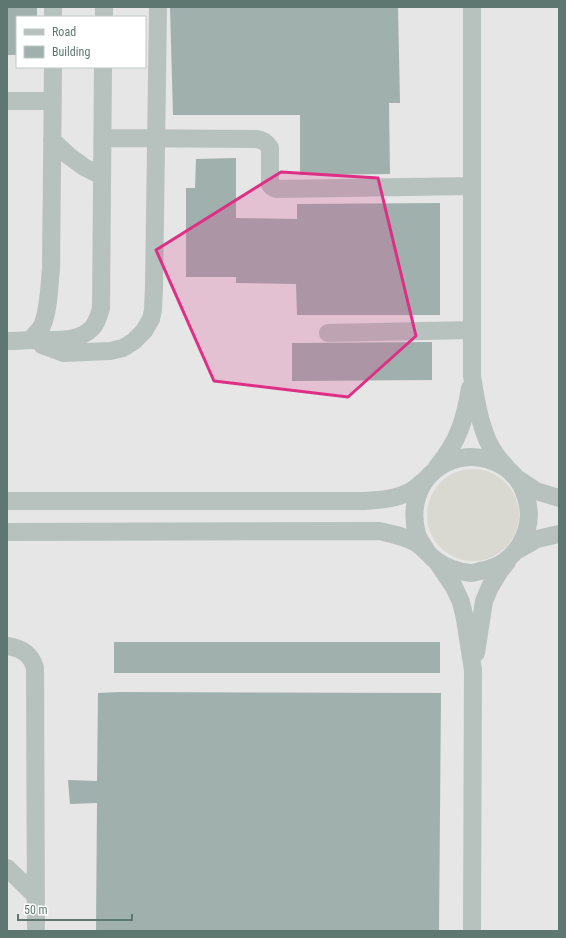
<svg xmlns="http://www.w3.org/2000/svg" width="566" height="938" viewBox="0 0 566 938" font-family="'Roboto Condensed',sans-serif">
	<rect width="100%" height="100%" fill="#f7f5f4"/>
	<path fill="#e5e6e5" fill-rule="evenodd" d="M7,7H559V931H7ZM17,17H145V67H17Z"/>
	<path fill="#dad9d1" d="M427 515a46 46 0 1 1 92 0a46 46 0 1 1-92 0Z"/>
	<path fill="#a0b0ac" d="M7,7H37V17H17V55H7Z
		M170,7H398L400,103H389L390,174L300,175V115H173Z
		M236,158V218L297,219V204L440,203V315H297L296,284L236,283V277H186V188H195L196,159Z
		M432,342V380L292,381V343Z
		M114,642H440V673H114Z
		M119,692L441,693L439,931H96L97,803L70,804L68,780L97,781L98,693Z"/>
	<g fill="none" stroke-linecap="round" stroke-linejoin="round">
		<path stroke="#b7c1be" stroke-width="18" d="M472,7V376C476,401 481,435 496,455C499,460 503,463 506,467
			M53,17V7
			M104,17V7
			M7,101H52
			M103,138L256,139C263,140 266,142 270,148V185L272,187L276,189L472,186
			M52,140L69,156L84,167L102,176
			M328,333L472,330
			M30,340C34,336 39,331 42,326C49,310 49,287 51,269L53,67
			M7,341C18,341 28,340 39,340C56,340 79,342 92,328C97,323 99,315 101,308L103,67
			M42,345L64,353L110,351L123,348L134,341L144,331L151,319L153,310L154,286
			M437,467C458,442 465,420 470,388
			M518,479L536,491L559,498
			M7,501H364C381,500 397,499 413,490C417,487 421,483 425,480
			M7,532L379,531C392,534 405,536 416,543C423,547 428,554 434,559C444,567 458,572 471,573C474,573 477,572 480,571C498,568 511,560 521,543C529,529 531,513 526,497C522,484 514,473 503,466C454,438 402,480 417,534C419,540 424,546 427,552
			M516,551L537,539L559,534
			M437,562L454,587L461,602L465,619L473,670L472,931
			M7,646C22,648 31,654 35,668L36,931
			M476,653L484,601L490,587L499,572L507,562
			M7,868L36,896"/>
		<path stroke="#b7c1be" stroke-width="18" d="M154,286L158,7"/>
	</g>
	<path fill="#de2e86" fill-opacity="0.2" stroke="#de2e86" stroke-width="3" stroke-linejoin="round" d="M281,172L378,178L416,336L348,397L214,381L156,250Z"/>
	<rect width="566" height="938" fill="none" stroke="#5e7871" stroke-width="16"/>
	<rect x="16" y="16" width="130" height="52" fill="#ffffff" stroke="#bfc9c6"/>
	<rect x="24" y="29" width="20" height="6" fill="#b7c1be" stroke="#bfc9c6"/>
	<text x="52" y="36" font-size="12" fill="#5e7871">Road</text>
	<rect x="24" y="46" width="20" height="12" fill="#a0b0ac" stroke="#bfc9c6"/>
	<text x="52" y="56" font-size="12" fill="#5e7871">Building</text>
	<path d="M18 914v6h114v-6" fill="none" stroke="#5e7871" stroke-width="2"/>
	<text x="24" y="914" font-size="12" fill="#5e7871" stroke="#ffffff" stroke-width="3" paint-order="stroke">50 m</text>
</svg>
